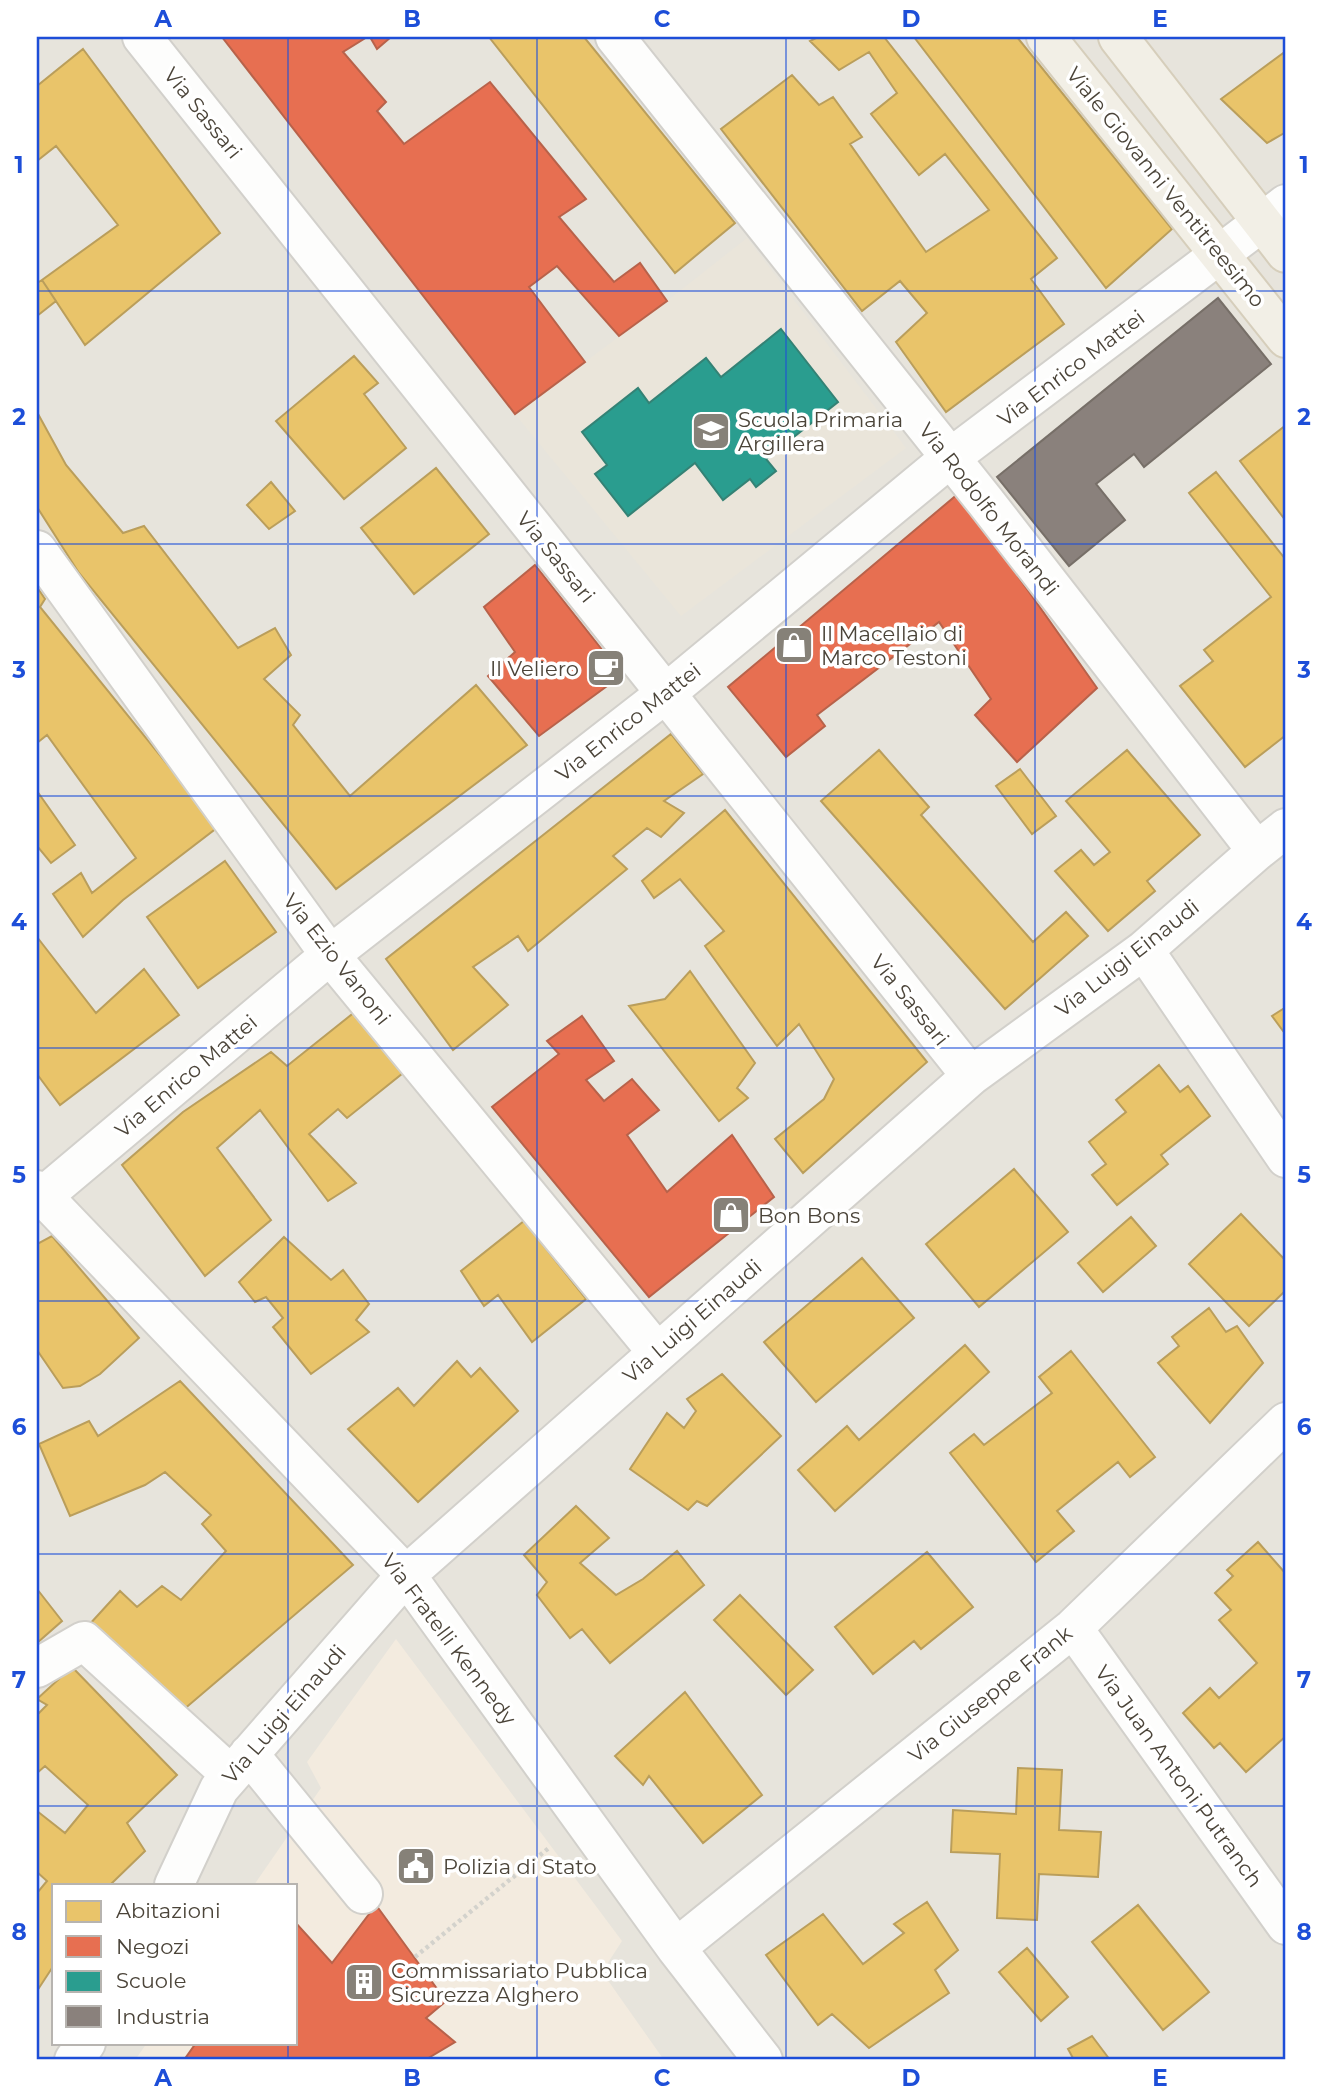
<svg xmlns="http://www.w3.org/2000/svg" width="1323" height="2097" viewBox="0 0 1323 2097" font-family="Montserrat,sans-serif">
	<rect width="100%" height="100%" fill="#f4f2ee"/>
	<path fill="#e7e4dc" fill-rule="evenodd" d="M37,37H1286V2060H37ZM54,1885H296V2043H54Z"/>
	<path fill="#f3ebdf" d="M396,1639L622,1941L602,1972L664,2060H135L147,2043H296V1885H254L321,1788L307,1762Z"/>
	<path fill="#eae5da" d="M747,238L906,448L681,616L515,414L667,301Z"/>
	<path fill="#e9c46a" stroke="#ba9e5b" stroke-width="2" d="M489,37H584L735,223L675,273Z
		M818,37H884L1057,258L1031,279L1064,324L946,412L896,342L927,313L900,281L862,311L721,129L792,75L819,105L833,97L862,137L850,144L926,252L989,210L945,154L919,175L871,114L897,93L869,52L839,70L810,41Z
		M914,37H1017L1172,229L1106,288Z
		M83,49L220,233L85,345L42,280L118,225L56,146L37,161V86Z
		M1286,51V132L1267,143L1221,99Z
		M42,280L56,301L37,316V283Z
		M354,356L378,383L364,394L406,448L344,499L276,421Z
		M37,412L66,465L123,533L144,526L238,648L275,628L291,655L264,679L300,715L293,725L350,796L476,685L527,745L336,889L79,573L37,507Z
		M1286,425V521L1240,461Z
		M436,468L489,534L414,594L361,528Z
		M1216,472L1286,560V735L1245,767L1180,686L1213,661L1204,650L1271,597L1189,493Z
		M271,482L295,511L269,529L247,505Z
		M37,587L45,599L40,607L218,827L123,900L83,937L53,894L81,873L92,893L136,858L47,735L37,743Z
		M671,734L703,774L664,801L684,813L661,837L647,828L613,856L627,869L528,951L518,936L473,967L508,1005L453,1050L386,959Z
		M879,750L929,807L921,815L1033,942L1066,912L1088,936L1005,1009L821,801Z
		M1127,750L1200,835L1147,881L1155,891L1108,931L1055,871L1081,850L1094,865L1110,852L1066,801Z
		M1020,769L1056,816L1032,834L996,786Z
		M37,791L75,845L51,863L37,846Z
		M725,810L927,1062L803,1173L775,1139L824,1099L834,1079L799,1024L777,1046L705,946L724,931L680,879L654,898L642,881Z
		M225,861L276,932L198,988L147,917Z
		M37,937L96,1013L144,969L179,1015L60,1105L37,1074Z
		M690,971L755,1063L737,1088L748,1098L719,1121L629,1006L665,999Z
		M361,1007L408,1069L347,1118L338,1109L309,1134L356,1183L328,1201L260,1110L217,1148L271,1220L205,1276L122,1165L183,1112L271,1052L287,1066Z
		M1286,1007V1035L1272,1016Z
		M1159,1065L1180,1092L1188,1086L1210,1116L1161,1155L1168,1164L1117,1205L1092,1175L1106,1164L1089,1142L1126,1112L1116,1100Z
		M1014,1169L1068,1232L979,1307L926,1244Z
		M1241,1214L1286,1261V1290L1249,1326L1189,1264Z
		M1131,1217L1156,1246L1103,1292L1078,1263Z
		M524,1221L586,1299L532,1342L498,1295L484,1306L461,1271Z
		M52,1236L139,1338L100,1374L80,1386L63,1388L37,1350V1244Z
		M284,1237L331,1280L343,1270L369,1304L356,1320L369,1332L311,1374L273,1327L283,1318L266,1297L255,1302L239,1282Z
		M862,1258L914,1318L816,1402L764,1342Z
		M1209,1308L1226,1332L1237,1326L1263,1363L1210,1423L1158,1363L1179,1346L1172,1337Z
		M965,1345L989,1372L835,1511L798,1470L847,1426L859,1440Z
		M1071,1351L1155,1457L1130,1477L1118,1462L1057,1511L1074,1531L1036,1562L950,1453L974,1434L984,1445L1052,1393L1039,1377Z
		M457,1361L471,1377L480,1368L518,1411L418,1502L348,1429L398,1388L414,1406Z
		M722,1374L781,1436L707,1506L697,1501L688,1510L630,1469L667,1413L684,1428L696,1411L687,1399Z
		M180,1381L353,1565L182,1711L88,1626L120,1591L137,1607L162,1586L181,1600L226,1551L202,1524L211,1515L165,1472L145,1485L70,1516L39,1444L89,1421L98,1436Z
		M576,1506L609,1538L580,1563L616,1595L643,1579L677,1551L704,1585L610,1663L582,1629L570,1638L537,1595L547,1582L524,1555Z
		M1258,1542L1286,1574V1736L1246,1772L1220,1743L1214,1748L1183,1713L1210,1688L1219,1698L1257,1663L1219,1620L1231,1610L1215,1593L1233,1576L1227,1570Z
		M927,1552L973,1607L921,1649L914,1641L873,1674L835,1627Z
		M37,1589L62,1621L37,1643Z
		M740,1595L813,1670L786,1695L714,1620Z
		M72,1667L177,1775L127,1823L145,1851L110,1885H54V1965L37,1991V1893L47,1881L37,1872V1811L65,1833L88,1805L45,1766L37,1773V1715L47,1705L37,1699Z
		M685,1692L762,1795L703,1843L649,1776L643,1785L615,1756Z
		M1018,1768L1062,1770L1059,1830L1101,1832L1098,1877L1039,1874L1037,1920L997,1918L1000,1854L951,1852L953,1810L1016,1814Z
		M927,1902L958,1950L935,1970L949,1993L869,2048L832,2014L818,2025L766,1955L823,1914L863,1964L904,1933L894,1924Z
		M1138,1905L1209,1992L1163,2030L1092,1942Z
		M1027,1948L1068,1997L1041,2021L999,1972Z
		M1092,2036L1110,2060H1074L1068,2049Z"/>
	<path fill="#e76f51" stroke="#b8624a" stroke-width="2" d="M222,37H367L343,52L386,102L377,111L404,144L490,82L586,199L559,217L614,282L640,263L667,301L619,336L557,266L529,287L585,362L515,414Z
		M370,37H391L377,49Z
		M959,493L1097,688L1017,762L975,715L991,699L939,622L817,715L825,726L786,757L728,687Z
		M535,565L622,675L539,736L488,676L515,652L484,607Z
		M582,1016L614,1061L586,1080L604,1101L632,1079L659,1110L627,1135L667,1192L732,1135L774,1197L649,1297L492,1107L559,1054L547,1041Z
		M376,1905L446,2001L426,2018L455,2042L425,2060H184L196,2043H296V1923L332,1963Z"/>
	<path fill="#2a9d8f" stroke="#348275" stroke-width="2" d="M781,329L838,402L766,459L776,471L756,487L750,479L723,500L695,463L628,516L595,474L607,465L582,432L638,388L649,403L706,358L721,377Z"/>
	<path fill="#8a817c" stroke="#776f68" stroke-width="2" d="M1218,298L1271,364L1144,467L1134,454L1096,484L1125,520L1069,566L997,477Z"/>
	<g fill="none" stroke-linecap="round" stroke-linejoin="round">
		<g stroke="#d2d0cb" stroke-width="42">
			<path id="minor" d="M142,37L971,1076
				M615,37L985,501L1257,851
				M37,550L330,955L657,1352
				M1144,950L1286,1158
				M37,1190L406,1575L676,1948L763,2060
				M42,1197L330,955L665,694L950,458L1286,204
				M1073,1628L1286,1925
				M37,1668L84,1641L231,1775
				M249,1754L363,1894
				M174,1885L219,1789L406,1575L971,1076L1144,950L1257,851L1286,828
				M676,1948L1073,1628L1286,1422
				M74,2060L86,2043"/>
		</g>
		<g stroke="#d6cebb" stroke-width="42">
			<path id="major" d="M1046,37L1286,338
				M1118,37L1286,253"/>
		</g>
		<path stroke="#d3d2cc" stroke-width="4.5" stroke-dasharray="3.5 3.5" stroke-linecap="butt" d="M415,1957L550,1847"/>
		<use href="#minor" stroke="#fdfdfc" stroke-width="38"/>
		<use href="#major" stroke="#f2efe6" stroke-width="38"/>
	</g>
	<path fill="none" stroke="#1d4ed8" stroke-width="2" stroke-opacity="0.55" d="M288,37V1885M537,37V2060M786,37V2060M1035,37V2060M37,291H1286M37,544H1286M37,796H1286M37,1048H1286M37,1301H1286M37,1554H1286M37,1806H1286M288,2043V2060"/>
	<defs>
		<g id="school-square" transform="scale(2.0125)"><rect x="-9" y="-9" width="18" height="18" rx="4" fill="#868178" stroke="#fff"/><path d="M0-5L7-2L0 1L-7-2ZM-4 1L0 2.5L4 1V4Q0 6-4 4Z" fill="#fff"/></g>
		<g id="shop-square" transform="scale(2.0125)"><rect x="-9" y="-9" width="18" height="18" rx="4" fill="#868178" stroke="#fff"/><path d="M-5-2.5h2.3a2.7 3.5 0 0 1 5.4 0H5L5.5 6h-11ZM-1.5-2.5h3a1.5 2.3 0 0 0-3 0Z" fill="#fff"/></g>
		<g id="cafe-square" transform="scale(2.0125)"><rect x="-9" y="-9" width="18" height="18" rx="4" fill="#868178" stroke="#fff"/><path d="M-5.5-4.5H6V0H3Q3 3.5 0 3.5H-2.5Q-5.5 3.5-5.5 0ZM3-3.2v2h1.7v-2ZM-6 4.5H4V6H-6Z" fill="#fff"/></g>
		<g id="civic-square" transform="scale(2.0125)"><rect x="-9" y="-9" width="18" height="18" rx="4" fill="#868178" stroke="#fff"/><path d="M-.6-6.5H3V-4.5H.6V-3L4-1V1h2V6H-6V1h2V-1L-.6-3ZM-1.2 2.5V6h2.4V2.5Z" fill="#fff"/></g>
		<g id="building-square" transform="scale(2.0125)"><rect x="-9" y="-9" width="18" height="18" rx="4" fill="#868178" stroke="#fff"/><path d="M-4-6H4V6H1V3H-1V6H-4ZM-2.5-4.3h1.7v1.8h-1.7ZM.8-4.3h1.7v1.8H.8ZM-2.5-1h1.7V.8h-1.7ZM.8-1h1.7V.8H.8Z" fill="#fff"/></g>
	</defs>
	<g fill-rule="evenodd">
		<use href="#school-square" x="711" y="431"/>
		<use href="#shop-square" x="794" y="645"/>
		<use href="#cafe-square" x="606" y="668"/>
		<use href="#shop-square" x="731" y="1215"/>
		<use href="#civic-square" x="416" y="1866"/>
		<use href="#building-square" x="364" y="1982"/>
	</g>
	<g text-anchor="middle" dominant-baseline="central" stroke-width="7" stroke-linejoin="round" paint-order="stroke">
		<g font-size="21" fill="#4b4439" stroke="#fff">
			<text transform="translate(203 113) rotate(51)">Via Sassari</text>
			<text transform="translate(1166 187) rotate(51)">Viale Giovanni Ventitreesimo</text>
			<text transform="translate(1071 368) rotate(-37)">Via Enrico Mattei</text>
			<text transform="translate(989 509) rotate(52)">Via Rodolfo Morandi</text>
			<text transform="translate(556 557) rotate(51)">Via Sassari</text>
			<text transform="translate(628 722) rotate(-38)">Via Enrico Mattei</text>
			<text transform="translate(1127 958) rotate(-38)">Via Luigi Einaudi</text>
			<text transform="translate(337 959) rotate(52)">Via Ezio Vanoni</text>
			<text transform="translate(910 1000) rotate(51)">Via Sassari</text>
			<text transform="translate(186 1076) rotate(-40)">Via Enrico Mattei</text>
			<text transform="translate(692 1321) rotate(-41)">Via Luigi Einaudi</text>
			<text transform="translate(449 1639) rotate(53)">Via Fratelli Kennedy</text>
			<text transform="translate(990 1694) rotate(-39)">Via Giuseppe Frank</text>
			<text transform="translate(284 1714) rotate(-49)">Via Luigi Einaudi</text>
			<text transform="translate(1179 1776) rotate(54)">Via Juan Antoni Putranch</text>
		</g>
		<g font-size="21" fill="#4b4439" stroke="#fff" text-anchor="start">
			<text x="738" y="419">Scuola Primaria<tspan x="738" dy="24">Argillera</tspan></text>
			<text x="821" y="633">Il Macellaio di<tspan x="821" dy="24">Marco Testoni</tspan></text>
			<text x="579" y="668" text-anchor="end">Il Veliero</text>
			<text x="758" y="1215">Bon Bons</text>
			<text x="443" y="1866">Polizia di Stato</text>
			<text x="391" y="1970">Commissariato Pubblica<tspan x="391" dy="24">Sicurezza Alghero</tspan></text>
		</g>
	</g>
	<rect width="1323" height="2097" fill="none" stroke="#ffffff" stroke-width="77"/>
	<rect x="52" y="1884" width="245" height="161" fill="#ffffff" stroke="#b7b4b0" stroke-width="2"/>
	<rect x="66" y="1901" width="35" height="21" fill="#e9c46a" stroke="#b7b4b0" stroke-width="2"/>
	<text x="116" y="1918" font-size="21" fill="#4b4439">Abitazioni</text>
	<rect x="66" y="1936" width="35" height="21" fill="#e76f51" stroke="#b7b4b0" stroke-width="2"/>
	<text x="116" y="1954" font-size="21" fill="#4b4439">Negozi</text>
	<rect x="66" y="1971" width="35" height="21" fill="#2a9d8f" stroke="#b7b4b0" stroke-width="2"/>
	<text x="116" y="1988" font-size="21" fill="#4b4439">Scuole</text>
	<rect x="66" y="2006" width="35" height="21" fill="#8a817c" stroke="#b7b4b0" stroke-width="2"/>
	<text x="116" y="2024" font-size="21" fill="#4b4439">Industria</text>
	<rect x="38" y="38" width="1246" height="2020" fill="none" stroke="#1d4ed8" stroke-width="2.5"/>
	<g font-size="23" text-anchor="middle" font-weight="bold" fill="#1d4ed8">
		<text x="163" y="27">A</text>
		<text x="412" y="27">B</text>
		<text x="662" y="27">C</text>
		<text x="911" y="27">D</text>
		<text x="1160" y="27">E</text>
		<text x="19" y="173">1</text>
		<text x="1304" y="173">1</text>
		<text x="19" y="425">2</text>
		<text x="1304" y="425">2</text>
		<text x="19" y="678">3</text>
		<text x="1304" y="678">3</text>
		<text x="19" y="930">4</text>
		<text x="1304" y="930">4</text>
		<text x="19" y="1183">5</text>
		<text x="1304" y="1183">5</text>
		<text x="19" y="1435">6</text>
		<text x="1304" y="1435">6</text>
		<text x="19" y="1688">7</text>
		<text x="1304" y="1688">7</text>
		<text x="19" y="1940">8</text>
		<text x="1304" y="1940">8</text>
		<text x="163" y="2086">A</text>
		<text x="412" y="2086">B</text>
		<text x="662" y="2086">C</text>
		<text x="911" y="2086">D</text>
		<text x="1160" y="2086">E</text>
	</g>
</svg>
